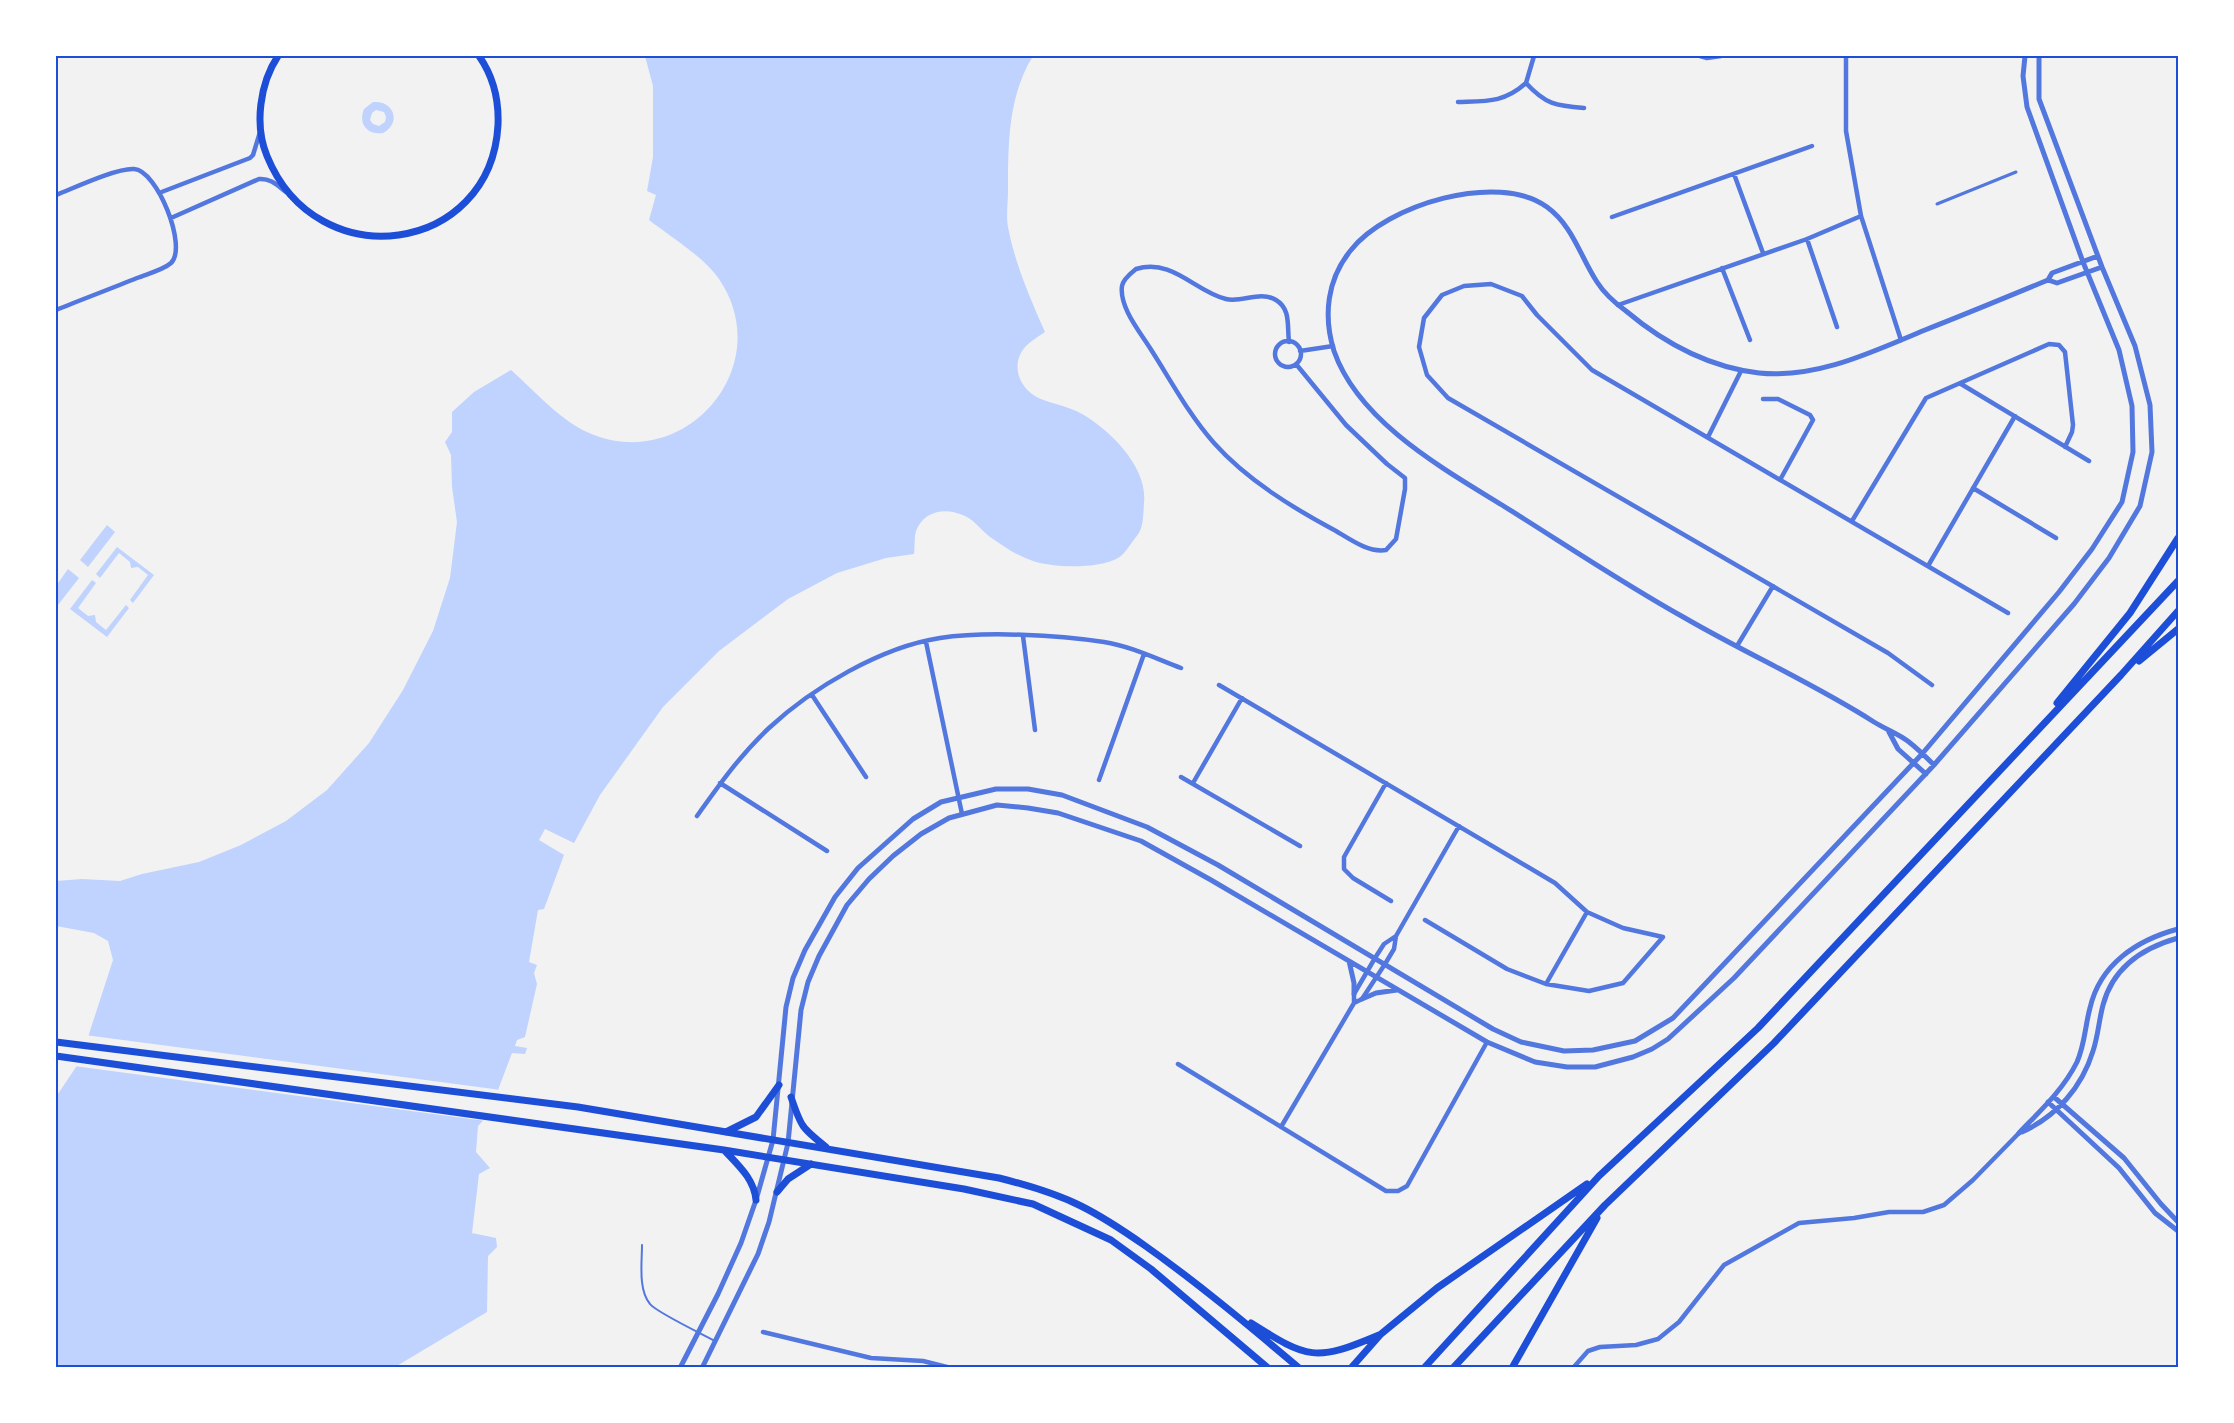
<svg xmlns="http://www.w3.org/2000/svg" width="2234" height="1423" viewBox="0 0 2234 1423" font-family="Commissioner,sans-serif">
	<rect width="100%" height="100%" fill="#f2f2f2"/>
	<path fill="#bfd3fe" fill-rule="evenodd" d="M645,56H1033C1008,96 1008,144 1008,190C1008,202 1006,216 1008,227C1015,264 1030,298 1045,332C1039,336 1031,341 1026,346C1011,362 1017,385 1035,396C1046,403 1067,405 1082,414C1110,430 1148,467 1144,503C1143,515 1144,528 1136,537C1131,543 1125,554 1118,558C1099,569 1053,568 1033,561C1018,556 1006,548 993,539C983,533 976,521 965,516C946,507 924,510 916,531C914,538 915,547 914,554L886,558L837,573L788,599L719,651L663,707L600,795L574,843L545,829L539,840L564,855L544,909L538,910L529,962L537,965L534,973L537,984L525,1037L517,1040L515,1046L527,1048L525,1054L512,1053L498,1090L495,1108L478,1126L476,1152L490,1168L479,1174L472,1233L496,1238L497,1247L488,1256L487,1312L395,1367H56V1097L84,1055L89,1034L113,960L108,941L94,933L56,926V881L82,879L120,881L142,874L199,862L241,845L286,821L327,790L369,743L403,690L433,631L450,578L457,522L452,487L451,455L445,442L452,432V412L474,392L511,370C536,392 562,423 594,435C689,471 777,364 719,279C704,257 671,237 649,220L656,195L647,191L653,157V86Z
		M373,102C394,100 402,123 383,133C367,135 358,124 364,109ZM376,110L384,112L386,117L385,122L379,126L373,124L370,120L372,113Z
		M107,525L115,532L88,567L80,560Z
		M117,547L154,575L133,603L130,600L148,575L138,567L131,568L130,562L119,553L100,578L96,574Z
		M68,569L79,578L58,605L56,603V586Z
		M92,580L96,583L78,608L88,616L95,615L96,622L106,630L126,605L129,608L107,637L70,609Z"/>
	<path fill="#f2f2f2" d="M85,1035L501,1090L497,1109L486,1121L74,1066L82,1054Z"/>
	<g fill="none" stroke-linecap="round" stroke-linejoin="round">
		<path stroke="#5277de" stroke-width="2" d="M642,1245C642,1262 638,1290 650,1304C656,1312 704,1335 715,1341"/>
		<path stroke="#5277de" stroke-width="3" d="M1937,204L2016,172"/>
		<path stroke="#5277de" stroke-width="4.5" d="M1534,56L1526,83C1545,104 1556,106 1584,108
			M1700,56L1707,58L1721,56
			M1846,56V131L1861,216L1901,340
			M1458,102C1486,101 1504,103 1526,83
			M1734,174L1763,253
			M159,193L250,158L253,155L260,132
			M56,195C74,188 116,168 134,169C157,170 188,247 171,263C163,270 147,274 137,278C110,289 83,299 56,310
			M1612,217L1812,146
			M171,218L259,179C270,178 277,185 286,192
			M1807,239L1837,327
			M1722,268L1750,340
			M1618,305L1807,239L1861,216
			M1275 354a13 13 0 1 1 26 0a13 13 0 1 1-26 0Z
			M1289,342C1287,326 1291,309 1276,300C1260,290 1242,303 1226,299C1194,291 1173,258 1136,269C1131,273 1123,279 1122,286C1119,307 1140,332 1150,348C1170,379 1189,415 1214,443C1247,480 1293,508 1336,531C1351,540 1369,553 1386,550L1396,539L1405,489V478L1387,464L1346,425L1296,364
			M1300,351L1333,346
			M1961,384L2089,461
			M1763,399H1778L1810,415L1813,420L1780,480
			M1708,437L1741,371
			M1973,488L2056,538
			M1852,521L1926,398L2049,344L2059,345L2065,352L2073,425L2072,432L2065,447
			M1928,566L2015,416
			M1023,636L1035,730
			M926,642L962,814
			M1737,646L1773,586
			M1219,685L1555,883L1587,912L1623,928L1663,937L1623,983L1589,991L1546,984L1507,969L1425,920
			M1932,685L1888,653L1448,398L1427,375L1419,347L1424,318L1442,295L1464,286L1491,284L1522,296L1537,315L1592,370L2008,613
			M812,695L866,777
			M1181,777L1300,846
			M1099,780L1144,654
			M720,783L827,851
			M1193,783L1242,698
			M1386,783L1344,857V869L1353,878L1391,901
			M697,816C719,785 741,754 769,728C812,688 881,647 940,638C986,631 1057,635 1104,642C1130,646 1157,659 1181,668
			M1546,984L1587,912
			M1354,1003L1362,999L1385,964L1394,949L1396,936L1459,826
			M1178,1064L1386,1191H1398L1407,1186L1487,1042
			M1281,1127L1354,1003V994L1375,958L1384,944L1396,936
			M763,1332L871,1358L923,1361L951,1368
			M1573,1368L1588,1351L1600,1347L1636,1345L1658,1339L1679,1322L1724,1265L1799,1223L1854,1218L1889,1212H1923L1944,1205L1973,1180L2019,1133"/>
		<path stroke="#5277de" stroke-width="5" d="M2048,280L2052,273L2098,256
			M2048,280L2057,283L2102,267
			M1889,732L1898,749L1926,774
			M1934,765C1926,757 1918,749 1909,742C1899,734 1885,729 1874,722C1813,683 1747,654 1685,618C1622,583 1563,543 1502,505C1442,468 1358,421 1334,351C1323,316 1327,279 1351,250C1386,205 1498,171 1547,207C1573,226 1580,256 1597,282C1604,293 1615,303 1626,311C1664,343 1708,367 1759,373C1817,379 1872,352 1925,330C1966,314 2007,297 2048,280
			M1349,961L1354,983V994
			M1362,999L1376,993L1397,990
			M2054,1097L2124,1158L2161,1204L2178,1222
			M2048,1102L2119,1168L2155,1213L2178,1231
			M2022,1132C2057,1116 2082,1087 2093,1051C2098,1036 2099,1020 2103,1005C2113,967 2142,948 2178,938
			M2019,1133C2040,1111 2063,1090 2077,1062C2085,1044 2085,1026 2090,1008C2100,964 2137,940 2178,929
			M680,1368L718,1294L741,1243L756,1200L773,1140L786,1007L793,978L805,950L835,897L858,868L913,819L941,802L996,789H1028L1062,795L1147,827L1218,865L1493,1029L1521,1042L1564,1051L1593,1050L1635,1041L1673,1018L1922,754L2059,592L2092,549L2122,502L2133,452L2132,406L2119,350L2083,262L2027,107L2023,76L2025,56
			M702,1368L758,1254L769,1222L788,1143L801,1010L808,982L819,956L847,905L869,879L893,856L921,834L949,818L997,805L1028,808L1058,813L1141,841L1211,880L1487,1042L1535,1062L1567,1067H1595L1633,1057L1652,1049L1668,1039L1734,978L1934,765L2074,604L2109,558L2140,506L2152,452L2150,405L2135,346L2102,267L2039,99V56"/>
		<path stroke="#1d4ed8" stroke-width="7" d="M278,56C260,83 254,125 267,156C317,279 491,254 498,125C499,101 493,76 479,56
			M2139,661L2178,629
			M2057,703L2130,613L2178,538
			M56,1042L578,1107L999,1178C1027,1185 1055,1193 1081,1206C1103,1217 1124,1231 1144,1245C1198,1283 1248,1325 1299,1368
			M56,1056L724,1150L964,1189L1033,1204L1111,1240L1151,1269L1268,1368
			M791,1097C801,1127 802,1128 826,1147
			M726,1132L756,1117L779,1085
			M725,1151C739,1166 754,1179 756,1200
			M777,1192L788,1179L811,1164
			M1251,1323C1308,1359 1315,1362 1379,1335
			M1351,1368L1381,1334L1437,1288L1587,1184
			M1424,1368L1599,1176L1758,1028L2178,581
			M1453,1368L1605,1205L1774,1043L2121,675L2178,611
			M1512,1368L1597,1218"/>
	</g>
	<rect width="2234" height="1423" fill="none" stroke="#ffffff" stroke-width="114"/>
	<rect x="57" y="57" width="2120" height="1309" fill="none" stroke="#1d4ed8" stroke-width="2"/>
</svg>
